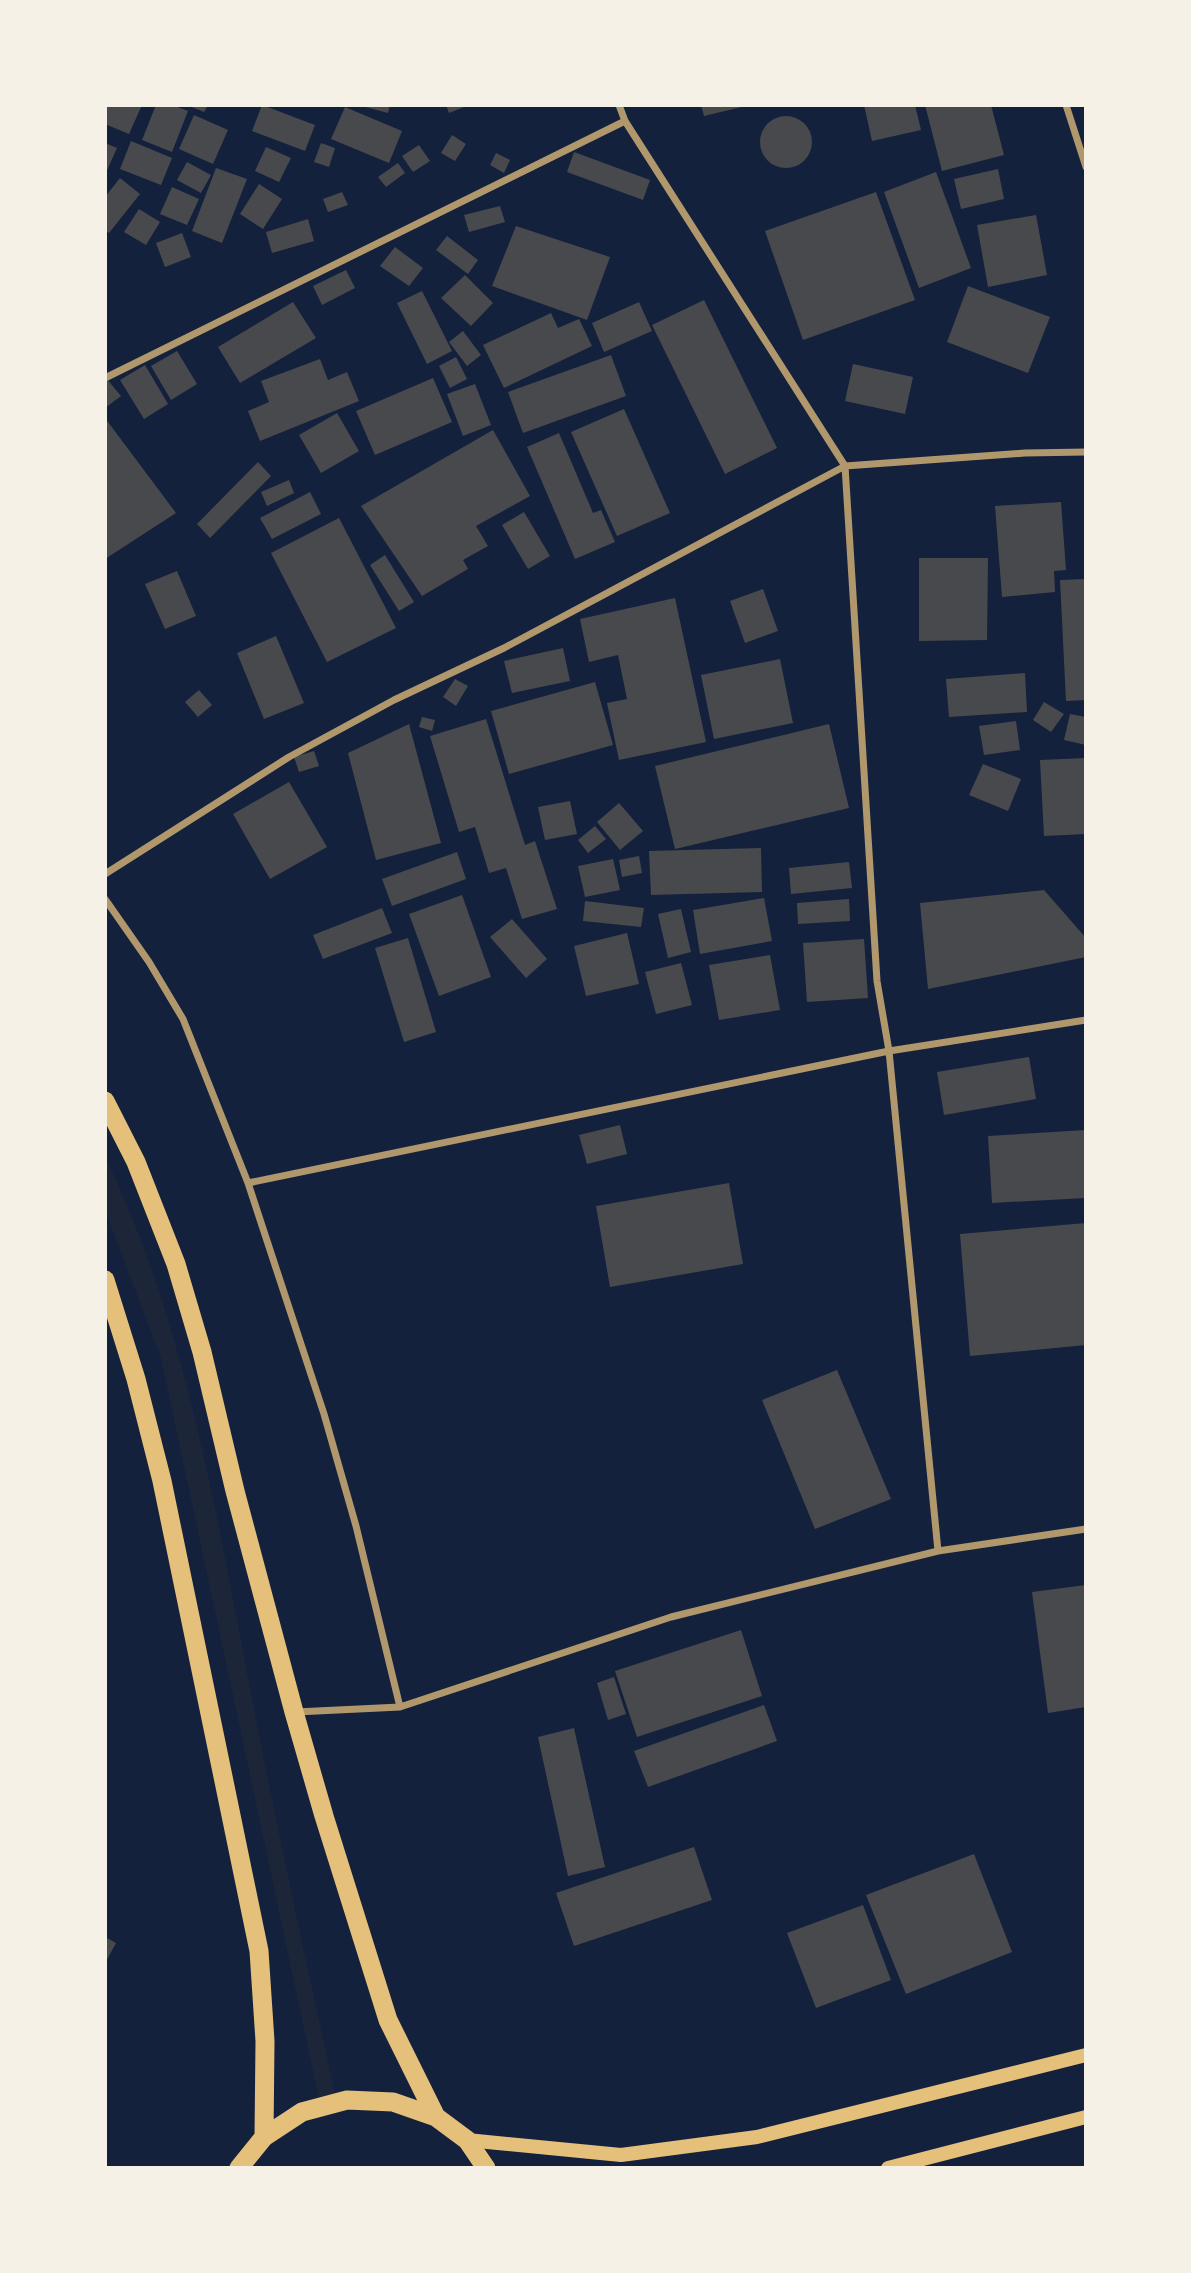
<svg xmlns="http://www.w3.org/2000/svg" width="1191" height="2273" viewBox="0 0 1191 2273" font-family="'Noto Sans',sans-serif">
	<rect width="100%" height="100%" fill="#14213d"/>
	<path fill="#1d2539" d="M105,1157C186,1324 215,1508 250,1688C276,1825 306,1961 336,2098V2110L333,2114H328L320,2103L161,1358L105,1210Z"/>
	<path fill="#48494c" d="M105,105H142L129,134L105,124Z
		M156,105H172L188,111L172,152L142,140Z
		M187,105H208L204,112Z
		M262,105L315,125L305,151L252,131Z
		M358,105H390L388,113Z
		M446,105H469L449,113Z
		M701,105H746V106L704,116Z
		M864,105H915L921,130L872,141Z
		M925,105H991L1004,155L942,171Z
		M345,107L402,131L389,163L331,139Z
		M194,115L228,130L213,164L179,149Z
		M760 142a26 26 0 1 1 52 0a26 26 0 1 1-52 0Z
		M452,135L466,144L455,161L441,153Z
		M131,141L172,158L161,185L120,169Z
		M105,143L117,148L105,175Z
		M321,143L335,148L329,167L314,162Z
		M419,145L430,161L413,172L402,156Z
		M266,147L291,158L279,182L255,171Z
		M574,152L650,180L643,200L567,172Z
		M496,153L510,160L504,173L490,165Z
		M187,162L211,175L201,193L177,180Z
		M398,163L405,173L386,187L378,177Z
		M216,168L247,179L222,243L192,231Z
		M998,169L1004,199L961,209L954,179Z
		M936,172L971,268L919,288L884,192Z
		M120,178L140,194L109,233L105,230V197Z
		M259,184L282,199L263,229L240,214Z
		M172,187L199,199L187,225L160,214Z
		M342,192L348,205L328,212L323,199Z
		M876,192L915,300L803,340L765,231Z
		M500,206L505,222L469,232L464,215Z
		M139,209L160,222L146,245L124,232Z
		M1036,215L1047,275L988,287L977,225Z
		M308,219L314,241L272,253L266,232Z
		M516,226L610,257L587,320L492,286Z
		M182,233L191,257L165,267L156,243Z
		M447,236L478,260L468,274L436,250Z
		M395,247L423,268L409,286L380,266Z
		M346,270L355,288L322,305L313,286Z
		M465,275L493,303L471,326L441,298Z
		M968,286L1050,317L1028,373L947,342Z
		M422,291L452,351L427,364L397,303Z
		M704,300L777,448L725,474L652,325Z
		M293,302L316,338L240,383L218,347Z
		M639,302L652,331L604,352L592,323Z
		M551,313L558,328L579,319L592,346L504,388L483,345Z
		M463,331L481,355L467,366L449,342Z
		M177,351L197,384L171,400L151,366Z
		M611,355L626,396L523,433L508,392Z
		M456,357L467,379L450,388L439,366Z
		M320,359L328,380L347,372L359,401L260,441L248,411L269,402L261,381Z
		M853,364L913,377L905,414L845,401Z
		M145,365L168,404L144,419L120,380Z
		M106,378L121,396L105,408V379Z
		M433,378L452,422L375,455L356,411Z
		M475,384L491,425L463,436L447,394Z
		M624,409L670,513L617,536L571,432Z
		M337,413L359,451L321,473L299,435Z
		M105,418L176,513L105,559Z
		M493,430L530,496L476,526L488,546L463,560L468,569L422,596L361,506Z
		M559,433L593,513L601,510L615,542L575,559L527,447Z
		M258,462L271,476L210,538L197,524Z
		M289,480L294,493L267,506L261,492Z
		M310,492L321,514L272,539L260,518Z
		M1061,502L1066,570L1054,571L1055,592L1002,597L995,506Z
		M524,512L550,556L528,569L502,525Z
		M339,518L396,628L327,662L271,553Z
		M385,555L414,602L399,611L370,565Z
		M919,558H988L987,640L919,641Z
		M177,571L196,616L165,629L145,584Z
		M1086,579V700L1066,701L1060,580Z
		M763,589L778,631L745,643L730,601Z
		M675,598L706,742L619,760L607,703L627,699L618,655L589,662L580,619Z
		M276,636L304,703L264,719L237,653Z
		M563,648L570,681L512,693L504,661Z
		M780,659L793,723L714,739L701,675Z
		M1025,673L1027,712L949,717L946,679Z
		M455,679L468,686L456,706L443,697Z
		M595,682L613,745L509,774L491,711Z
		M199,690L212,705L198,717L185,702Z
		M1044,702L1064,714L1051,732L1033,720Z
		M1070,714L1086,717V745L1064,740Z
		M422,717L435,720L432,731L419,727Z
		M486,719L525,845L535,841L557,909L522,919L506,868L489,873L475,827L459,832L430,736Z
		M1016,721L1020,750L984,755L979,726Z
		M409,724L441,843L376,860L348,753Z
		M829,724L849,808L675,849L655,766Z
		M314,751L319,766L299,772L294,757Z
		M1086,758V834L1044,836L1040,760Z
		M983,764L1021,779L1008,811L969,795Z
		M289,782L327,847L270,879L233,814Z
		M570,801L577,834L545,840L538,807Z
		M619,803L643,831L620,850L597,822Z
		M595,826L606,839L588,853L578,840Z
		M761,848L762,892L651,895L649,851Z
		M457,852L466,879L392,906L382,879Z
		M639,856L642,873L622,877L619,860Z
		M613,859L620,890L585,897L578,866Z
		M849,862L852,888L791,894L789,868Z
		M1044,890L1086,938V957L928,989L920,903Z
		M462,895L491,977L439,996L409,914Z
		M764,898L772,941L700,954L693,910Z
		M849,899L850,921L798,924L797,903Z
		M585,901L644,908L641,927L583,921Z
		M382,908L392,933L323,959L313,935Z
		M681,909L691,952L668,958L658,914Z
		M512,919L547,959L526,978L490,937Z
		M627,933L639,984L586,996L574,946Z
		M408,938L436,1032L404,1042L375,948Z
		M864,939L868,998L807,1002L803,943Z
		M770,955L780,1010L719,1020L709,965Z
		M681,963L692,1005L656,1014L645,972Z
		M1029,1057L1036,1099L944,1115L937,1072Z
		M620,1125L627,1154L587,1164L579,1135Z
		M1086,1130V1198L992,1203L988,1136Z
		M729,1183L743,1264L610,1287L596,1206Z
		M1086,1223V1345L970,1356L960,1234Z
		M837,1370L891,1499L815,1529L762,1400Z
		M1086,1585V1707L1048,1713L1032,1592Z
		M741,1630L762,1696L637,1737L615,1671Z
		M614,1677L626,1714L608,1720L597,1683Z
		M764,1705L777,1741L648,1787L634,1751Z
		M574,1728L605,1867L568,1876L538,1737Z
		M694,1847L712,1900L574,1946L556,1893Z
		M974,1854L1012,1952L906,1994L866,1895Z
		M863,1905L891,1980L816,2008L787,1933Z
		M105,1937L116,1943L105,1963Z"/>
	<g fill="none" stroke-linecap="round" stroke-linejoin="round">
		<path stroke="#b1986c" stroke-width="7" d="M619,105L625,121L845,466L877,981L889,1051L938,1551
			M1066,105L1086,167
			M105,378L625,121
			M105,874L289,757L394,700L504,648L845,466L1025,453L1086,452
			M105,899L149,962L183,1019L248,1183L324,1414L356,1526L400,1707
			M248,1183L889,1051L1086,1020
			M296,1712L400,1707L671,1617L938,1551L1086,1529"/>
		<path stroke="#e5c07b" stroke-width="14" d="M467,2140L621,2155L757,2137L1086,2055
			M888,2168L1086,2117"/>
		<path stroke="#e5c07b" stroke-width="19" d="M105,1101L136,1162L176,1264L202,1352L235,1491L294,1712L324,1816L388,2020L436,2117
			M105,1280L136,1379L162,1481L259,1951L265,2041L264,2137
			M239,2168L264,2137L302,2112L347,2100L393,2102L436,2117L467,2140L486,2168"/>
	</g>
	<rect width="1191" height="2273" fill="none" stroke="#f6f1e7" stroke-width="214"/>
</svg>
